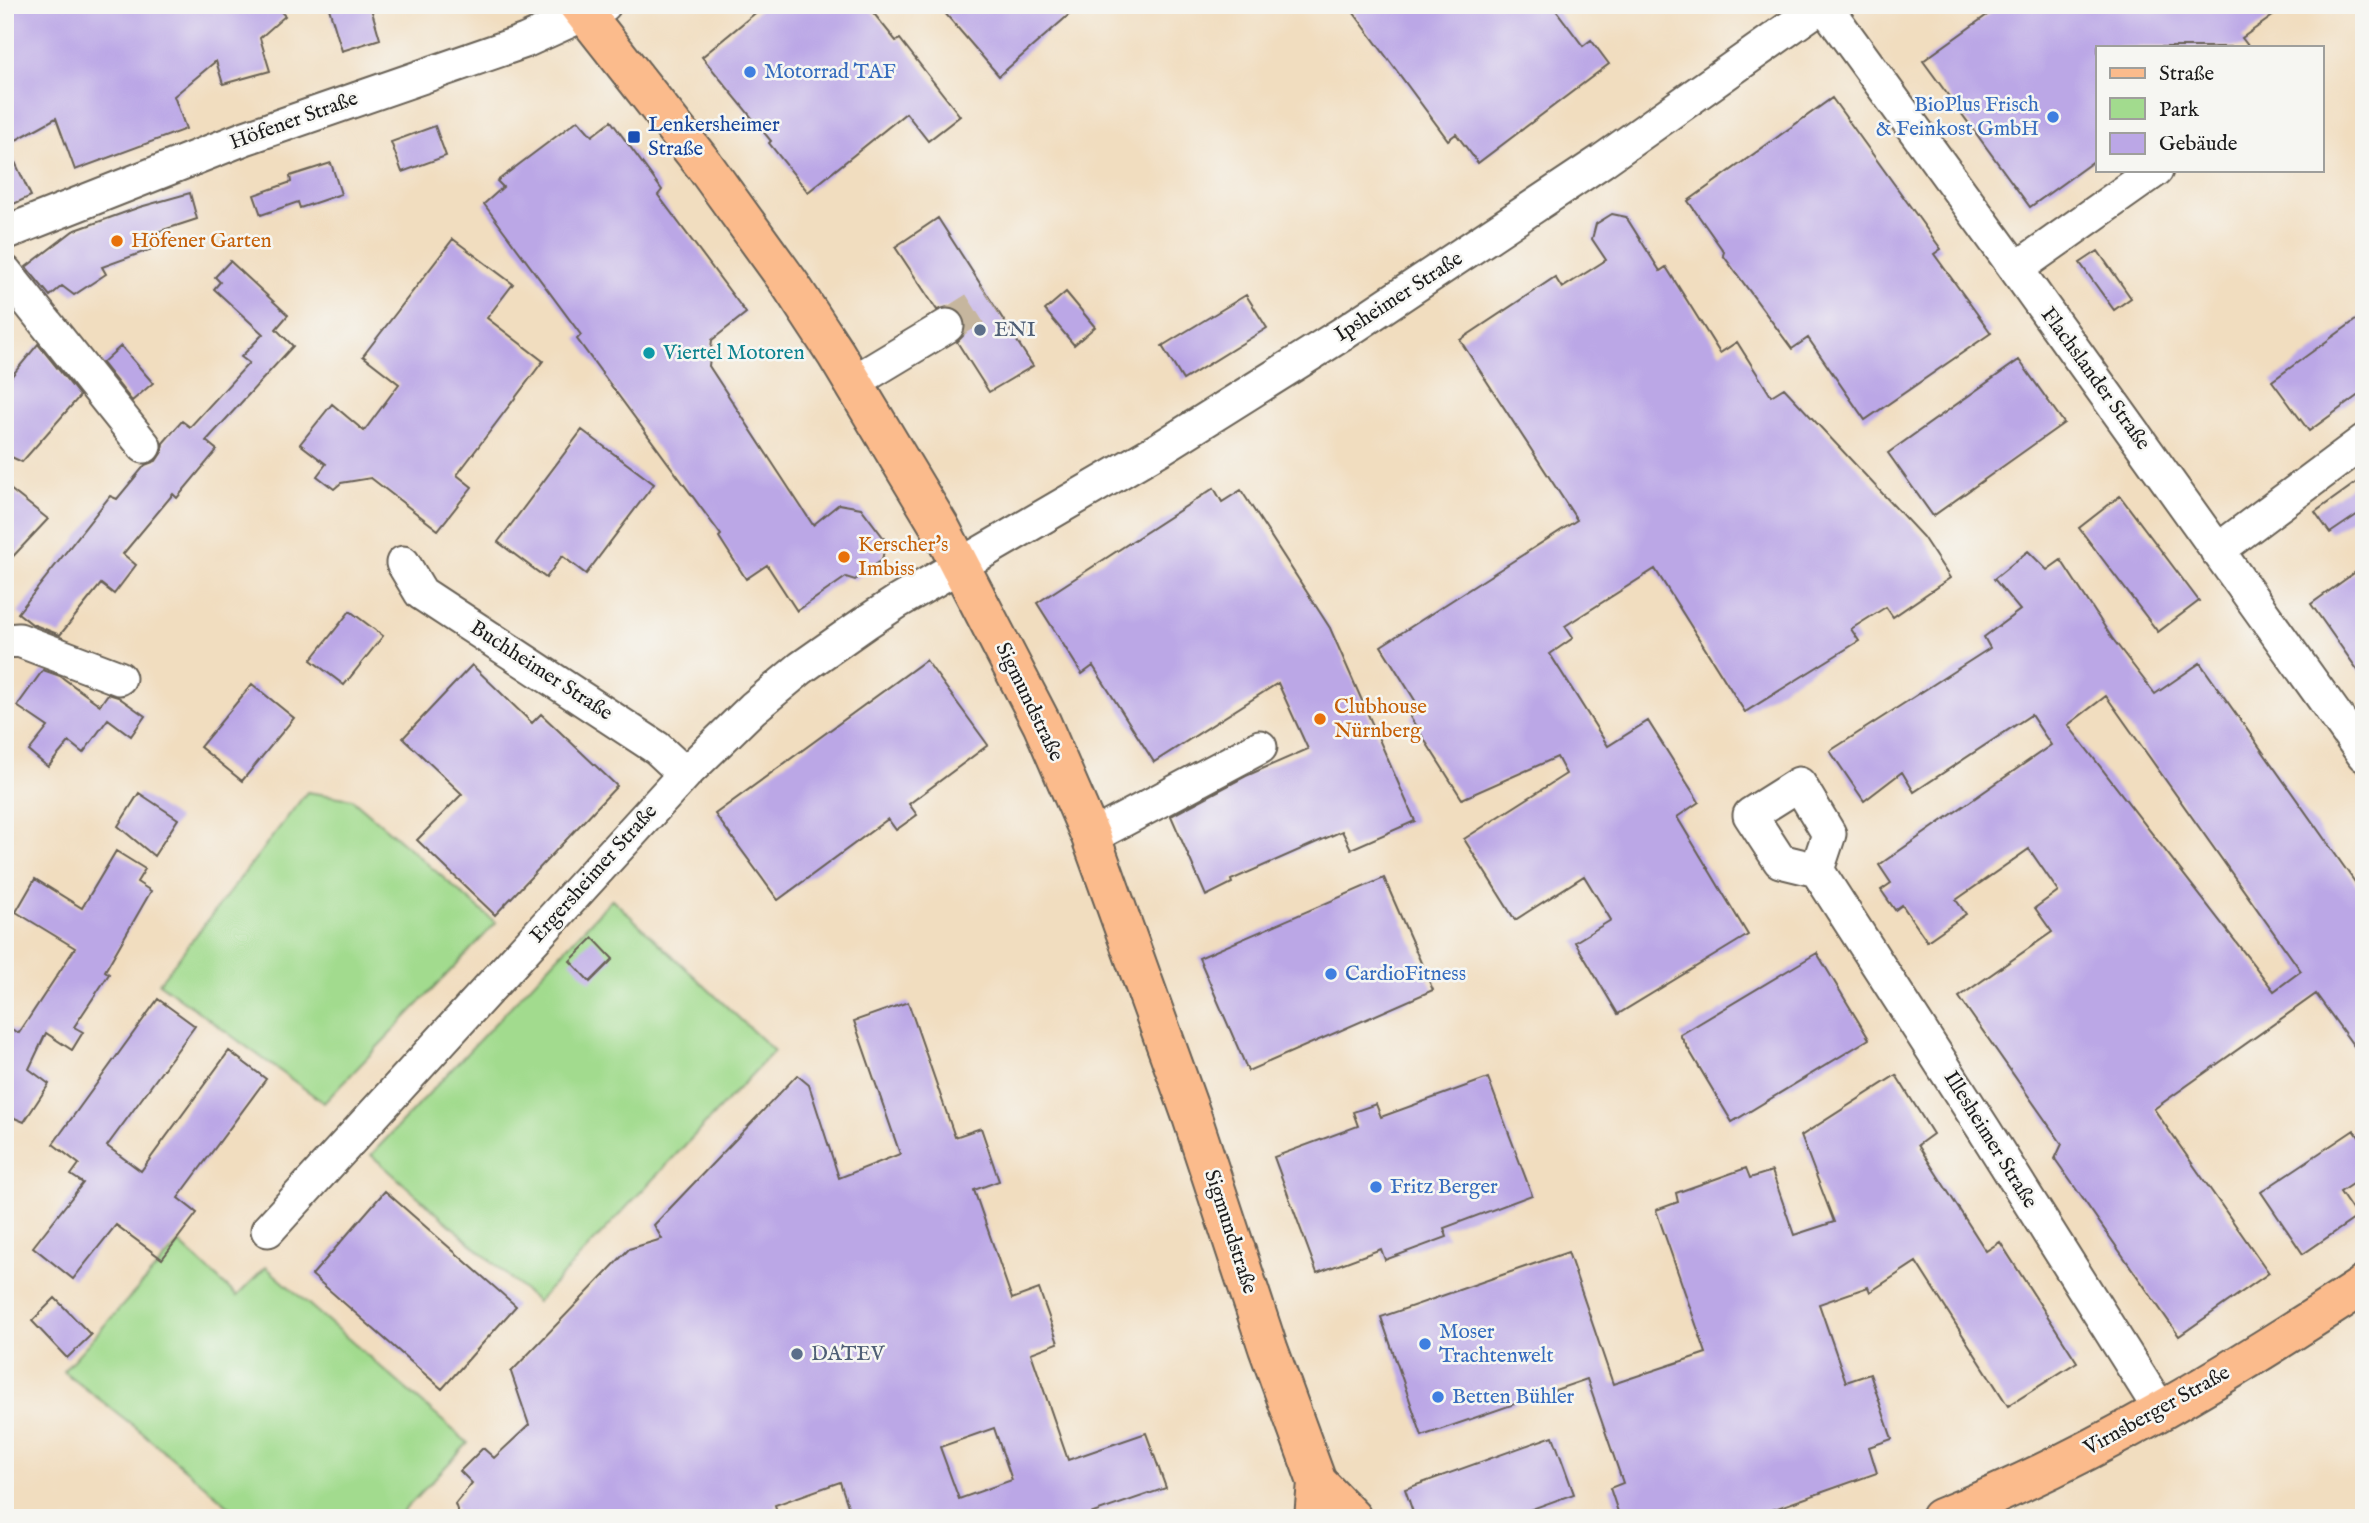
<svg xmlns="http://www.w3.org/2000/svg" width="2369" height="1523" viewBox="0 0 2369 1523" font-family="'IM FELL English',serif">
	<rect width="100%" height="100%" fill="#f6f6f2"/>
	<filter id="ink" filterUnits="userSpaceOnUse"><feTurbulence type="fractalNoise" baseFrequency=".0143" numOctaves="2"/><feDisplacementMap in="SourceGraphic" scale="14" xChannelSelector="R" yChannelSelector="G"/><feConvolveMatrix kernelMatrix="1 2 1 2 8 2 1 2 1" color-interpolation-filters="sRGB"/></filter>
	<filter id="wash" filterUnits="userSpaceOnUse"><feTurbulence type="fractalNoise" baseFrequency=".00686" numOctaves="4" result="noise"/><feDisplacementMap in="SourceGraphic" scale="28" xChannelSelector="R" yChannelSelector="G"/><feGaussianBlur stdDeviation="1.57" result="paint"/><feColorMatrix in="noise" values="0 0 0 0 0 0 0 0 0 0 0 0 0 0 0 0 0 1.4 0 .05"/><feComposite in="paint" operator="in"/></filter>
	<g filter="url(#wash)">
		<rect width="100%" height="100%" fill="#f1ddbf"/>
		<path fill="#a2db8e" stroke="#5f7c55" stroke-width="2" d="M307,792L352,799L496,923L324,1103L159,983Z
			M612,899L774,1051L537,1302L371,1155Z
			M179,1243L237,1296L266,1267L468,1443L397,1518H243L139,1430L63,1371Z"/>
		<g id="blocks">
			<path fill="#bba7e6" fill-rule="evenodd" d="M5,5H275L285,16L260,38L270,71L223,84L216,61L174,96L186,129L75,170L56,118L7,145L31,196L5,208Z
				M328,5H370L380,39L342,51Z
				M765,5H867L896,41L900,39L960,116L928,141L906,113L808,192L769,143L771,141L702,57Z
				M938,5H1080L999,76Z
				M1348,5H1552L1583,46L1591,40L1609,64L1478,163L1456,134L1448,140Z
				M2001,5H2288L2242,38L2249,47H2098V158L2030,207L1923,61Z
				M1832,98L1941,249L1934,254L1991,333L1865,420L1808,338L1792,349L1723,255L1724,252L1688,201Z
				M578,120L592,136L611,121L662,190L658,195L746,313L712,340L709,366L813,525L839,504L861,508L886,541L882,560L855,580L846,577L797,611L767,565L746,579L719,537L721,535L577,339L581,335L484,204L503,187L497,181Z
				M435,126L446,156L402,172L391,142Z
				M331,163L341,194L300,208L298,202L261,215L254,195L291,182L290,176Z
				M190,193L197,219L148,235L152,249L102,267L106,274L74,295L62,286L50,296L26,267L73,231L140,207Z
				M1612,214L1626,217L1660,271L1666,267L1720,353L1737,342L1771,396L1784,388L1923,537L1950,578L1893,617L1886,607L1851,629L1859,641L1745,712L1655,569L1565,626L1573,638L1550,654L1608,746L1648,721L1699,802L1677,817L1748,935L1618,1014L1575,942L1611,920L1584,876L1515,920L1464,839L1566,774L1557,757L1462,799L1410,717L1421,710L1381,646L1577,520L1460,340L1555,277L1562,288L1606,260L1592,239L1596,224Z
				M938,218L1033,366L989,392L957,342L963,336L966,326L963,316L957,310L947,307L937,310L895,247Z
				M453,239L513,284L487,318L543,361L457,475L472,487L438,530L371,478L341,483L334,489L317,476L326,464L300,444L332,404L364,431L399,384L363,356Z
				M2098,251L2131,298L2114,310L2080,263Z
				M230,261L288,315L276,329L293,346L206,441L217,450L177,498L173,494L123,554L136,565L114,594L101,584L60,635L32,624L18,613L110,496L117,499L145,465L156,461L162,452L163,443L182,421L190,427L249,363L241,357L263,334L214,289L220,282L215,277Z
				M1066,292L1095,327L1074,345L1045,310Z
				M1246,295L1267,328L1183,380L1162,346Z
				M2364,314V391L2309,431L2272,381Z
				M38,344L80,396L22,462L5,454V384Z
				M121,346L153,383L132,401L102,363Z
				M2019,360L2064,423L1933,516L1888,453Z
				M582,430L654,484L586,574L562,556L546,578L498,542Z
				M2364,477V510L2330,533L2315,512Z
				M5,485L48,519L5,565Z
				M1214,488L1222,502L1241,490L1330,628L1415,821L1351,849L1342,831L1231,880L1232,883L1206,896L1171,816L1246,776L1308,749L1278,683L1154,762L1093,666L1082,674L1037,603Z
				M2120,496L2199,601L2158,632L2079,528Z
				M2028,551L2047,570L2061,560L2112,638L2155,694L2200,663L2364,895V1060L2316,994L2154,1109L2269,1273L2179,1336L2055,1159L2062,1144L1959,997L2052,932L2035,908L2058,891L2029,849L1956,900L1966,914L1927,941L1902,905L1895,910L1881,890L1891,883L1879,865L2051,745L2031,715L1914,792L1902,772L1864,801L1830,751L1990,648L1984,637L2020,610L1994,579ZM2106,696L2301,971L2274,991L2068,725Z
				M2364,566V679L2311,604Z
				M350,611L383,636L344,685L311,660Z
				M926,660L988,745L909,804L917,815L896,830L888,819L778,900L715,814Z
				M472,665L532,723L541,714L617,786L495,915L417,840L462,794L403,738Z
				M43,670L60,676L100,705L108,694L118,697L145,716L131,736L108,719L83,753L69,742L48,767L29,751L48,727L17,706Z
				M252,684L294,718L242,781L200,747Z
				M139,793L178,819L154,856L118,826Z
				M116,851L145,869L137,882L151,891L105,971L109,974L74,1027L83,1032L72,1050L46,1033L29,1069L49,1084L24,1122L5,1114V1026L19,1033L75,948L16,912L35,879L82,908Z
				M1384,878L1433,990L1248,1071L1199,958Z
				M593,938L613,959L590,982L570,961Z
				M1817,953L1869,1039L1732,1122L1680,1035Z
				M158,999L195,1026L107,1146L141,1171L229,1051L266,1079L178,1198L197,1213L162,1259L116,1225L73,1279L33,1247L83,1183L71,1175L79,1164L53,1144Z
				M908,1002L955,1137L981,1128L999,1181L974,1190L1012,1299L1039,1289L1058,1343L1031,1353L1068,1460L1146,1433L1166,1488L1087,1515L1085,1518H852L840,1482L775,1505L779,1518H460L455,1504L472,1483L460,1471L483,1448L494,1458L529,1425L511,1372L629,1249L662,1239L654,1225L797,1075L809,1085L839,1178L900,1154L854,1021ZM994,1428L1012,1480L959,1499L940,1447Z
				M1896,1075L1933,1134L1918,1145L1986,1251L2000,1242L2077,1362L2008,1406L1916,1262L1870,1292L1868,1287L1819,1304L1846,1382L1870,1374L1892,1439L1869,1447L1877,1473L1749,1518H1620L1610,1488L1623,1483L1587,1379L1422,1436L1381,1317L1568,1252L1613,1384L1706,1353L1656,1210L1678,1202L1676,1193L1746,1168L1750,1178L1772,1171L1794,1235L1834,1222L1801,1136Z
				M1488,1078L1532,1195L1444,1228L1447,1237L1385,1260L1381,1249L1317,1273L1274,1157L1358,1126L1353,1112L1376,1104L1381,1117Z
				M2354,1130L2364,1144V1176L2340,1192L2357,1217L2303,1254L2261,1192Z
				M385,1191L516,1306L442,1389L312,1275Z
				M55,1298L91,1335L67,1358L32,1321Z
				M1553,1436L1574,1494L1507,1518H1415L1405,1489Z"/>
		</g>
	</g>
	<g filter="url(#ink)">
		<use href="#blocks" fill-opacity="0" stroke="#676055" stroke-width="2"/>
		<g fill="none" stroke-linecap="round" stroke-linejoin="round">
			<path stroke="#c6b69e" stroke-width="33" stroke-dasharray="33 17" stroke-linecap="butt" d="M947,326L990,299"/>
			<g stroke="#676055" stroke-width="37">
				<path id="minor" d="M1824,5L2016,269L2364,755
					M5,233L245,138L525,41L604,5
					M2016,269L2156,170
					M5,272L144,446
					M854,382L947,326
					M2217,551L2364,441
					M403,563L421,593L657,748L685,774
					M5,641L19,640L119,678
					M1091,837L1260,747
					M1817,870L1780,861L1750,815L1799,784L1829,834L1817,870L1983,1128L2151,1395L2163,1410
					M268,1230L685,774L753,708L801,668L865,623L897,602L1161,448L1344,333L1602,161L1822,5"/>
			</g>
			<g stroke="#676055" stroke-width="42">
				<path id="major" d="M578,5L704,165L790,284L836,354L941,529L1042,724L1091,837L1192,1117L1268,1348L1317,1482L1314,1518
					M1317,1482L1352,1518
					M1940,1518C2091,1458 2229,1374 2364,1285"/>
			</g>
			<use href="#minor" stroke="#fff" stroke-width="33"/>
			<use href="#major" stroke="#fbbb8c" stroke-width="38"/>
		</g>
	</g>
	<g fill="#3f7fe0" stroke="#f6f6f2" stroke-width="2.5">
		<circle cx="750" cy="72" r="7"/>
		<circle cx="2053" cy="117" r="7"/>
		<circle cx="1331" cy="974" r="7"/>
		<circle cx="1376" cy="1187" r="7"/>
		<circle cx="1425" cy="1344" r="7"/>
		<circle cx="1438" cy="1397" r="7"/>
	</g>
	<rect fill="#1a4fb4" stroke="#f6f6f2" stroke-width="2.5" x="627" y="130" width="14" height="14" rx="3.5"/>
	<g fill="#e8710a" stroke="#f6f6f2" stroke-width="2.5">
		<circle cx="117" cy="241" r="7"/>
		<circle cx="844" cy="557" r="7"/>
		<circle cx="1320" cy="719" r="7"/>
	</g>
	<g fill="#5c6f8a" stroke="#f6f6f2" stroke-width="2.5">
		<circle cx="980" cy="330" r="7"/>
		<circle cx="797" cy="1354" r="7"/>
	</g>
	<circle fill="#0f9aa8" stroke="#f6f6f2" stroke-width="2.5" cx="649" cy="353" r="7"/>
	<g text-anchor="middle" dominant-baseline="central" stroke-width="5" stroke-linejoin="round" paint-order="stroke">
		<g font-size="21" fill="#366cbe" stroke="#f6f6f2" text-anchor="start">
			<text x="764" y="72">Motorrad TAF</text>
			<text x="2039" y="105" text-anchor="end">BioPlus Frisch<tspan x="2039" dy="24">&amp; Feinkost GmbH</tspan></text>
			<text x="1345" y="974">CardioFitness</text>
			<text x="1390" y="1187">Fritz Berger</text>
			<text x="1439" y="1332">Moser<tspan x="1439" dy="24">Trachtenwelt</tspan></text>
			<text x="1452" y="1397">Betten Bühler</text>
		</g>
		<g font-size="21" fill="#1c1c1c" stroke="#f6f6f2">
			<text transform="translate(294 121) rotate(-20)">Höfener Straße</text>
			<text transform="translate(1399 297) rotate(-33)">Ipsheimer Straße</text>
			<text transform="translate(2095 379) rotate(54)">Flachslander Straße</text>
			<text transform="translate(541 671) rotate(33)">Buchheimer Straße</text>
			<text transform="translate(1029 702) rotate(64)">Sigmundstraße</text>
			<text transform="translate(594 874) rotate(-48)">Ergersheimer Straße</text>
			<text transform="translate(1990 1140) rotate(58)">Illesheimer Straße</text>
			<text transform="translate(1230 1232) rotate(72)">Sigmundstraße</text>
			<text transform="translate(2157 1411) rotate(-29)">Virnsberger Straße</text>
		</g>
		<g font-size="21" fill="#164399" stroke="#f6f6f2" text-anchor="start">
			<text x="648" y="125">Lenkersheimer<tspan x="648" dy="24">Straße</tspan></text>
		</g>
		<g font-size="21" fill="#c56008" stroke="#f6f6f2" text-anchor="start">
			<text x="131" y="241">Höfener Garten</text>
			<text x="858" y="545">Kerscher's<tspan x="858" dy="24">Imbiss</tspan></text>
			<text x="1334" y="707">Clubhouse<tspan x="1334" dy="24">Nürnberg</tspan></text>
		</g>
		<g font-size="21" fill="#4e5e75" stroke="#f6f6f2" text-anchor="start">
			<text x="994" y="330">ENI</text>
			<text x="811" y="1354">DATEV</text>
		</g>
		<g font-size="21" fill="#0d838f" stroke="#f6f6f2" text-anchor="start">
			<text x="663" y="353">Viertel Motoren</text>
		</g>
	</g>
	<rect width="2369" height="1523" fill="none" stroke="#f6f6f2" stroke-width="28"/>
	<rect x="2096" y="46" width="228" height="126" fill="#f6f6f2" stroke="#9f9f9c" stroke-width="2"/>
	<rect x="2110" y="68" width="35" height="10" fill="#fbbb8c" stroke="#9f9f9c" stroke-width="2"/>
	<text x="2159" y="80" font-size="21" fill="#1c1c1c">Straße</text>
	<rect x="2110" y="98" width="35" height="21" fill="#a2db8e" stroke="#9f9f9c" stroke-width="2"/>
	<text x="2159" y="116" font-size="21" fill="#1c1c1c">Park</text>
	<rect x="2110" y="133" width="35" height="21" fill="#bba7e6" stroke="#9f9f9c" stroke-width="2"/>
	<text x="2159" y="150" font-size="21" fill="#1c1c1c">Gebäude</text>
</svg>
